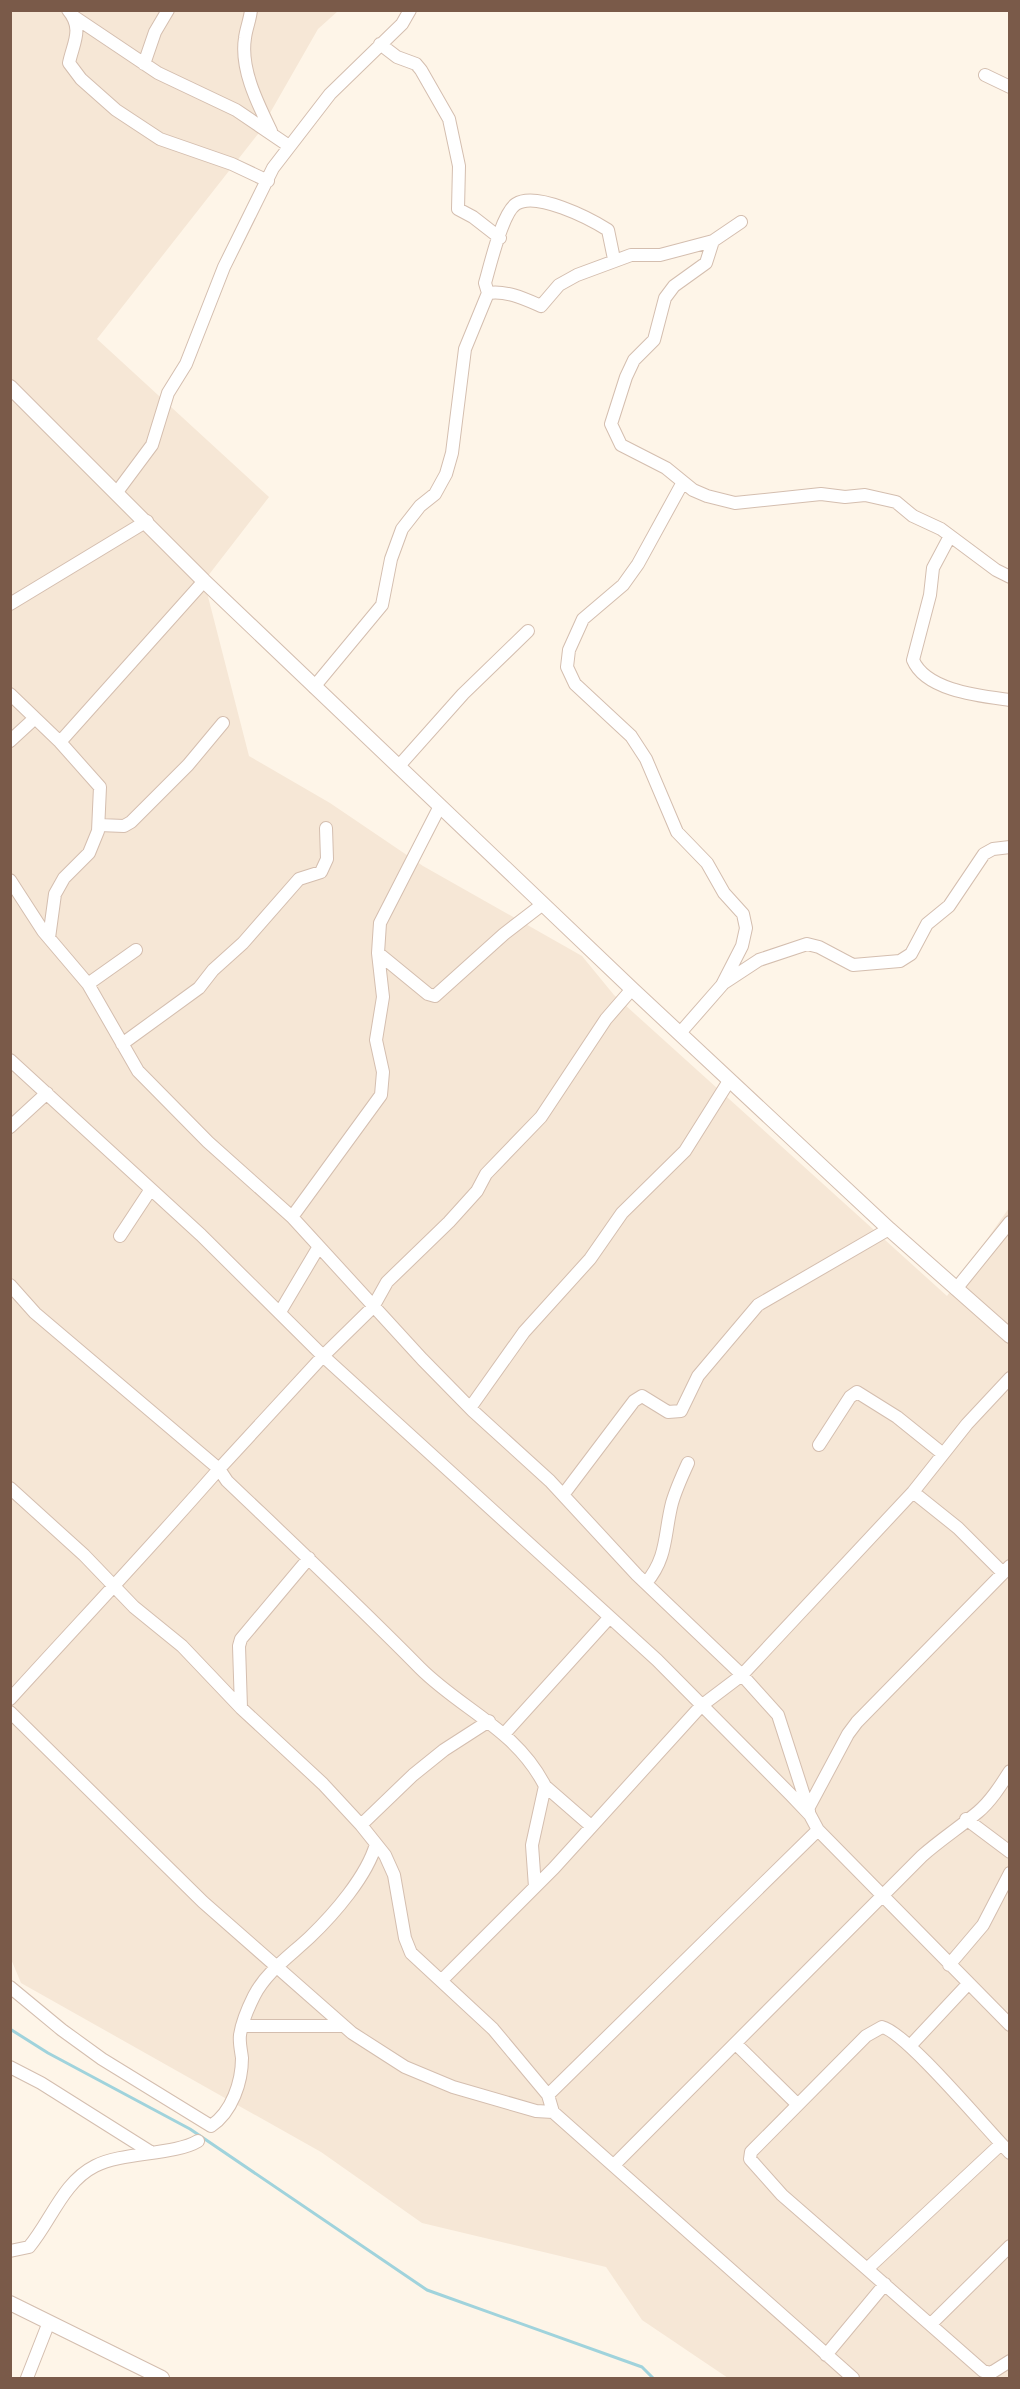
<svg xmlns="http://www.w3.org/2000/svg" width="1020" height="2389" viewBox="0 0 1020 2389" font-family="'Fira Sans',sans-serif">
	<rect width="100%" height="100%" fill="#fef5e8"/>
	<path fill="#f6e7d6" d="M10,11H338L318,29L258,134L97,339L269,497L204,581L249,756L330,803L423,866L582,956L614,995L947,1296L1009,1208V2378H728L642,2320L606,2267L422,2223L321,2152L21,1983L11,1959Z"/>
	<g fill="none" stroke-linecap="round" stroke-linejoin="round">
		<path stroke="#a0d3dc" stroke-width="3" d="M10,2029L48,2053L190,2129L427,2290L642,2367L653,2378"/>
		<g stroke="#d4beaf" stroke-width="14">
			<path id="minor" d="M68,10C84,29 73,43 69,63L81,79L116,110L160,139L232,164L268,181
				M251,10C250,20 246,29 245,38C240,69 258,104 271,131
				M73,16L158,73L236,110L289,146
				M380,44L397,57L416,64L421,70L449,119L459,166L458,209L473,217L500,238
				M144,64L155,32L168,10
				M985,75L1010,87
				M713,241L706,263L674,286L665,298L654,340L634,360L626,377L611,424L621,445L666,468L693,490L707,496L735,503L821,494L845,497L865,495L896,502L913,516L941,529L996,570L1010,577
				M488,293L485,283C490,266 502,213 516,204C536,191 589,218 608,230L614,259
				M117,492L152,445L168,393L186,364L224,267L273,168L330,94L402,24L410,10
				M950,536L933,568L930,595L913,660C926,691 981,696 1010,700
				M10,604L147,521
				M314,687L382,605L391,559L402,529L420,506L435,494L446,474L452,453L465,349L488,293C506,290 525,299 541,306L559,285L577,275L631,255H660L713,241L741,222
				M10,694L60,742L100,787L98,831L89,853L64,878L55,894L49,938
				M10,741L35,718
				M60,742L204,581
				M398,767L463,694L528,631
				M99,825L124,826L131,822L188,765L223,723
				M10,880L43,931L88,984L138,1071L208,1142L292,1217L422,1359L473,1411L550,1481L637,1575L742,1675L778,1715L809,1811
				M378,953L428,994L435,996L504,934L543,904
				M724,983L759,960L807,944L819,947L853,965L900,961L911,954L927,924L949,906L984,854L993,849L1010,847
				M88,984L136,950
				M680,1033L722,985L742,946L746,928L743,914L724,893L707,863L677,832L646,759L631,736L575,684L567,667L569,650L583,619L623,585L638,564L683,482
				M122,1044L199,988L213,970L243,943L299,879L321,872L327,859L326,828
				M10,1060L201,1235L323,1356L657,1660L791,1795L810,1815L818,1830L1010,2025
				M10,1127L47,1093
				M292,1217L381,1095L383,1072L376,1040L383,997L378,953L380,923L440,806
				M120,1236L151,1189
				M10,1285L35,1313L219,1469C151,1547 80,1622 10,1699
				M956,1289L1010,1222
				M280,1312L318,1248
				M470,1408L524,1332L590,1259L622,1213L685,1151L729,1081
				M819,1445L850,1397L857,1392L897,1417L943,1454
				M10,1488L84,1555L134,1607L182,1646L241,1708L323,1784L361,1825L385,1855L394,1875L405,1938L411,1953L493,2029L548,2095
				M913,1492L958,1528L1002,1572
				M563,1495L634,1401L642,1396L668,1412L681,1411L698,1376L758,1305L889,1229
				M646,1583C668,1557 664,1534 672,1503C676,1489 682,1476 688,1463
				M241,1708L239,1646L241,1639L309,1558
				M10,1712L203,1902L352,2033L405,2067L453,2087L536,2111L553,2112
				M505,1733L609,1618
				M545,1786L591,1826
				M809,1807L848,1734L857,1722L1010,1566
				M966,1819L1010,1852
				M361,1825L413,1775L444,1750L489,1721
				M818,1830L548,2095L553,2112L853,2378
				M535,1887L532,1845L545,1786C516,1729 462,1710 420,1668C357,1604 292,1543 227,1481L219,1469L323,1356L373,1307L387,1282L449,1222L477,1191L486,1174L541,1117L606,1019L632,989
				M949,1965L983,1925L1010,1873
				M441,1981L554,1868L701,1706L742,1675L913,1492L967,1424L1010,1378
				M10,1987L62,2030L102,2059L211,2126C232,2112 242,2082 242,2058C241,2050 239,2042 240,2035C242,2022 248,2008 254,1996C266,1972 291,1955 310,1937C334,1914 367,1876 376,1844
				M242,2026H343
				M736,2044L797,2104
				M910,2046L968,1984
				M10,2067L41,2083L149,2151
				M1001,2144L867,2269L983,2371L991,2373L1010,2361
				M614,2165L922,1856C940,1840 960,1827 978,1812C991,1801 1001,1785 1010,1771
				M10,2251L29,2247C51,2221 63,2182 95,2166C122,2152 175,2155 198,2141
				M867,2269L782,2195L750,2159L751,2152L866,2036L882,2027C906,2032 987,2130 1010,2153
				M931,2324L1010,2246
				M826,2355L885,2284
				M27,2378L49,2322"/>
		</g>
		<g stroke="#d4beaf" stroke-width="16">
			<path id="tertiary" d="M10,387L204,581L632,989L889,1229L1010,1336
				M10,2303L162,2378"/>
		</g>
		<use href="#minor" stroke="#fff" stroke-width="12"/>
		<use href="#tertiary" stroke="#fff" stroke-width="14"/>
	</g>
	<rect width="1020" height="2389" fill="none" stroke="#7a5a49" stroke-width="24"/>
</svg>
